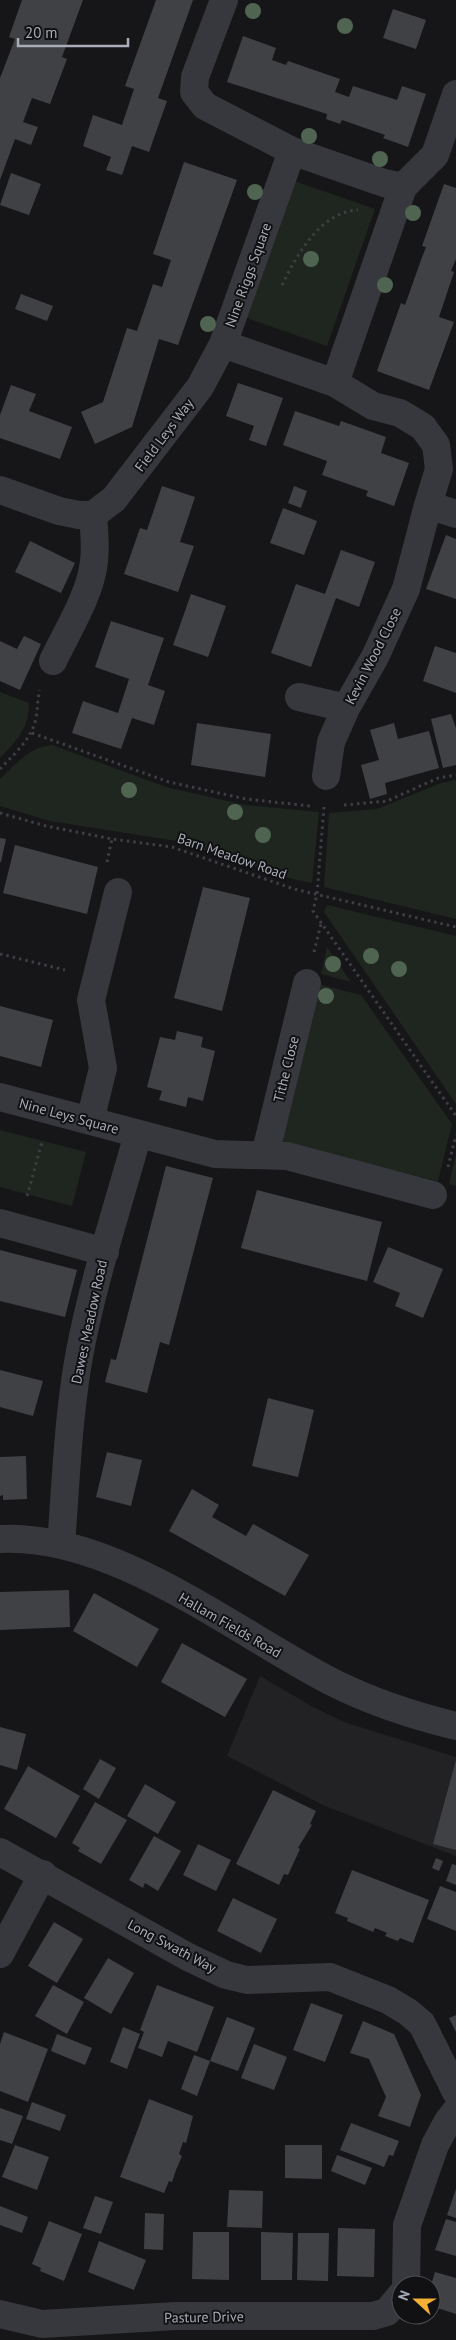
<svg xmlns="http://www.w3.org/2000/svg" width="456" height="2340" viewBox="0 0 456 2340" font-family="'PT Sans',sans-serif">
	<rect width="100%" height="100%" fill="#161618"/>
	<path fill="#222225" d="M260,1676L313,1707L344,1722L456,1757V1856L325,1806L227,1756Z"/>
	<path fill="#1e261f" d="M294,181L375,209L327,346L247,318Z
		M0,692L29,703C29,728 17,741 0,758Z
		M52,745L166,787L245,805L319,812L312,883L293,879L177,841L50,821L0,806V779C16,764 29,747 52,745Z
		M456,780V919L324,887L329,813L377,809L441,783Z
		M327,905L456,936V1104L324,912Z
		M327,947L351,982L321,974Z
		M318,984L361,995L452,1124L438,1181L280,1142Z
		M0,1130L86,1152L72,1206L0,1187Z
		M456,1154V1186L449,1184Z"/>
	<path fill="#404145" d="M22,0H83L62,57L67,59L50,104L32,98L23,122L38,127L31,145L15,139L0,180V78L15,39L9,37Z
		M156,0H193L158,98L167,101L149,152L132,146L122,175L106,170L111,157L83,146L93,115L122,125L134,89L125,86Z
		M393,9L426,20L416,49L383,38Z
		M243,36L276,48L272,60L286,65L288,61L340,79L335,92L349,97L353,86L397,100L402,86L426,94L408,147L383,138L385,135L342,120L340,124L326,119L327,114L227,82Z
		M184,162L237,180L178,345L159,339L132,427L95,444L81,412L103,402L127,328L137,331L153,284L162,287L171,260L153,254Z
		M11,173L41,184L29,215L0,205Z
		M444,184L456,188V259L451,271L454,272L439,317L454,322L429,390L377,371L401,303L405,305L421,260L426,247L422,246Z
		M21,294L53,306L47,321L15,309Z
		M238,383L283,398L266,446L249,440L254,426L226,416Z
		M11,385L36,394L29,411L72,427L60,459L0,438V415Z
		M295,411L339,426L341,421L386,437L381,453L409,463L394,506L366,496L368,491L322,475L327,461L283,445Z
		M162,486L195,497L180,542L194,546L178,592L124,574L140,528L147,530Z
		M294,486L307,491L301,508L288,503Z
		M283,508L317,521L304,555L270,543Z
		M446,535L456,539V599L426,589Z
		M30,541L75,563L61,593L15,572Z
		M341,550L375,562L359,607L336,598L311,667L271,653L296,584L325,594Z
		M191,594L226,606L208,657L173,645Z
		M111,621L164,638L148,685L165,691L154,725L132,718L121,749L72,733L83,701L118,713L129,679L95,667Z
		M24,636L41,644L20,690L0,681V641L17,649Z
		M435,646L456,653V693L423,681Z
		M451,714L456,728V765L443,768L431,719Z
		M197,723L271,734L265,777L191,765Z
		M394,723L398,739L429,731L439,768L385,783L387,794L370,799L361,765L379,760L370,730Z
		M0,838L6,839L1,862H0Z
		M15,845L98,867L87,914L3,893Z
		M203,887L250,898L222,1011L174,998Z
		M0,1006L53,1020L41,1067L0,1056Z
		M177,1031L203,1037L201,1047L215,1051L203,1101L188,1097L186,1107L159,1100L162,1091L147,1087L160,1037L175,1040Z
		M166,1166L213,1178L169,1345L160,1342L147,1393L105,1382L111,1359L116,1360Z
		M257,1190L382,1222L367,1281L241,1248Z
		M388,1247L443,1269L423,1318L395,1306L400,1293L373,1282Z
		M0,1250L77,1270L65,1317L0,1301Z
		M0,1370L43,1381L33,1416L0,1407Z
		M268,1398L314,1410L298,1477L252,1466Z
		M107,1452L142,1460L131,1506L96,1497Z
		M26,1456L27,1499L3,1500V1495L0,1496V1457Z
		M192,1489L219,1505L212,1517L246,1536L253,1524L309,1555L285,1596L169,1531Z
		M69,1590L70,1627L0,1630V1592Z
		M94,1593L159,1629L137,1667L73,1631Z
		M182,1643L247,1679L225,1717L161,1682Z
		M0,1727L26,1734L17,1770L0,1765Z
		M100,1759L116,1768L99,1799L83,1789Z
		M456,1760V1850L433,1844Z
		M28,1766L80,1796L56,1838L4,1809Z
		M145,1784L176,1802L158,1834L127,1816Z
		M273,1790L316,1811L310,1824L312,1825L298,1848L300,1849L288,1875L284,1874L279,1885L236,1864Z
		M95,1802L127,1820L101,1864L78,1851L80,1848L72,1843Z
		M154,1836L181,1851L158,1891L145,1883L143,1888L129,1880Z
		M198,1844L231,1860L216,1891L183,1875Z
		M436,1858L443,1861L439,1871L432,1868Z
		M452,1864L456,1865V1885L446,1881Z
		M352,1870L429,1900L413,1943L400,1938L398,1941L385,1936L387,1933L375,1928L373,1932L347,1921L348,1918L335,1913Z
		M440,1886L456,1892V1931L427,1919Z
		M233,1898L277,1919L261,1953L217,1931Z
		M54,1922L83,1939L57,1983L28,1966Z
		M108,1958L134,1973L111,2014L84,1998Z
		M53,1985L84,2002L67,2034L35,2016Z
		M157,1985L214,2007L197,2052L168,2041L162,2057L138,2048L144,2032L140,2030Z
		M311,2003L343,2015L325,2062L293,2050Z
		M456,2015V2032L449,2018Z
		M227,2017L255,2028L238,2071L210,2061Z
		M363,2021L394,2034L421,2095L410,2127L378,2116L386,2097L369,2059L350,2053Z
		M123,2027L140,2034L127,2069L110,2062Z
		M4,2032L48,2049L28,2102L0,2091V2044Z
		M57,2034L92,2048L85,2065L51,2051Z
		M254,2044L287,2057L274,2090L241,2078Z
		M194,2055L210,2061L197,2096L181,2089Z
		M149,2099L193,2116L186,2143L183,2142L179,2154L182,2156L176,2170L172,2182L169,2181L164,2193L120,2177Z
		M32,2102L66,2115L60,2131L26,2119Z
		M0,2108L23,2116L12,2144L0,2140Z
		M351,2123L399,2141L393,2156L389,2155L384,2167L340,2150Z
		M15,2145L49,2157L37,2190L2,2177Z
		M285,2145H322V2179L285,2178Z
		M337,2155L372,2168L365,2185L331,2171Z
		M456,2189V2218L447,2215Z
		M229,2190L263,2191L262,2228L227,2227Z
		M95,2196L113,2202L101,2234L83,2228Z
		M0,2206L28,2217L22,2233L0,2225Z
		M145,2213L164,2214L163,2250L144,2249Z
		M446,2219L456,2222V2256L435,2250Z
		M49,2221L82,2234L64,2281L40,2271L41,2268L32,2264Z
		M338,2228L375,2229L374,2277L337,2276Z
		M193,2232H229V2280L192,2279Z
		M261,2232L293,2233L292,2280H261Z
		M298,2233H329L328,2281L297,2280Z
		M99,2241L146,2260L134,2290L88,2272Z
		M435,2272L456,2278V2314L431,2306V2285Z"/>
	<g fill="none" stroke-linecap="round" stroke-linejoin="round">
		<path stroke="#3d3f44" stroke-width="3" stroke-dasharray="2.5 4" stroke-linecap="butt" d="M282,285C297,255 320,212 358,210
			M32,733L169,782L246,799L310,806
			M0,769C14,754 32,739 36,718C38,708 37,700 40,690
			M344,805L387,801L438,778L456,775
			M324,807L317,894L313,911L456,1116
			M0,813L46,826L112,839L172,847L294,889L456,927
			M107,862L112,839
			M314,952L321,924
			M0,954L65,970
			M448,1167L456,1135
			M27,1196L42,1142"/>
		<path stroke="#37383d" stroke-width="28" d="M224,0L195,77L194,92L205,106L292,151L384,183L403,187L435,155L456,94
			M223,344L335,383L373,406L400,413L423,427L436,445L439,469L428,505
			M335,383L403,187
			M0,490L59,511L79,515H93L114,499L200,387L223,344L292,151
			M53,661C67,631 91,594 94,561C96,546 94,530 93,515
			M299,697L346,708
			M326,776L331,742L346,708L375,657L406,589L428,505L456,514
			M0,1097L215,1154L287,1156L433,1195
			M90,1121L103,1068L91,1000L118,892
			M265,1155L307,983
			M0,1223L105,1252
			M0,1539C114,1533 236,1633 334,1683C372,1702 415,1716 456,1726
			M61,1545C66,1481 68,1415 80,1351C94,1278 118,1206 138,1134
			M0,1852L188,1957L226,1975L247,1980L330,1977L388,2000L408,2012L422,2024L456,2092
			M0,1954L43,1874
			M406,2285L407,2225L435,2145L448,2121L456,2111
			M0,2314L42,2324L176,2316H373L387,2312L401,2295"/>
	</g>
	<g fill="#506452">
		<circle cx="253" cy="11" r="8"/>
		<circle cx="345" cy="26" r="8"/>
		<circle cx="309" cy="136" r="8"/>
		<circle cx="380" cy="159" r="8"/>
		<circle cx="255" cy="192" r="8"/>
		<circle cx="413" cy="213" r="8"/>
		<circle cx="311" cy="259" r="8"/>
		<circle cx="385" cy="285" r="8"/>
		<circle cx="208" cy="324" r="8"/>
		<circle cx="129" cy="790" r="8"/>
		<circle cx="235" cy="812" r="8"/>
		<circle cx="263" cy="835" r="8"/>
		<circle cx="371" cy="956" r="8"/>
		<circle cx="333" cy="964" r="8"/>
		<circle cx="399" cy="969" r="8"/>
		<circle cx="326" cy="996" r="8"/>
	</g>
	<g text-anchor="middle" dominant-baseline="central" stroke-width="4" stroke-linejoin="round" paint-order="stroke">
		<g font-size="14" fill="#a8adb8" stroke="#111113">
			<text transform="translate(248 275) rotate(-70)">Nine Riggs Square</text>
			<text transform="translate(164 435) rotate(-53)">Field Leys Way</text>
			<text transform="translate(373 656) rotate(-63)">Kevin Wood Close</text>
			<text transform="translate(232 856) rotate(19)">Barn Meadow Road</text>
			<text transform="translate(286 1069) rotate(-76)">Tithe Close</text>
			<text transform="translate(69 1116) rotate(15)">Nine Leys Square</text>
			<text transform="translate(89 1322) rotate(-78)">Dawes Meadow Road</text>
			<text transform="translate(230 1625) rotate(30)">Hallam Fields Road</text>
			<text transform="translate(172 1946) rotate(28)">Long Swath Way</text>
			<text transform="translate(204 2317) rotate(-1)">Pasture Drive</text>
		</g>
	</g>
	<g transform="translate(416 2300) rotate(291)"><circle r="24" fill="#111113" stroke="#4d4f55"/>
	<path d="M0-4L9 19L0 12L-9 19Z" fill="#f2b134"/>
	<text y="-8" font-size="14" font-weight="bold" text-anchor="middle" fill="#a8adb8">N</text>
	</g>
	<path d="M18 38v8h110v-8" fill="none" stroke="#a8adb8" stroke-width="2.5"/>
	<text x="25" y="38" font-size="15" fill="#a8adb8" stroke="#111113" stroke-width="4" paint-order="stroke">20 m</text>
</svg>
